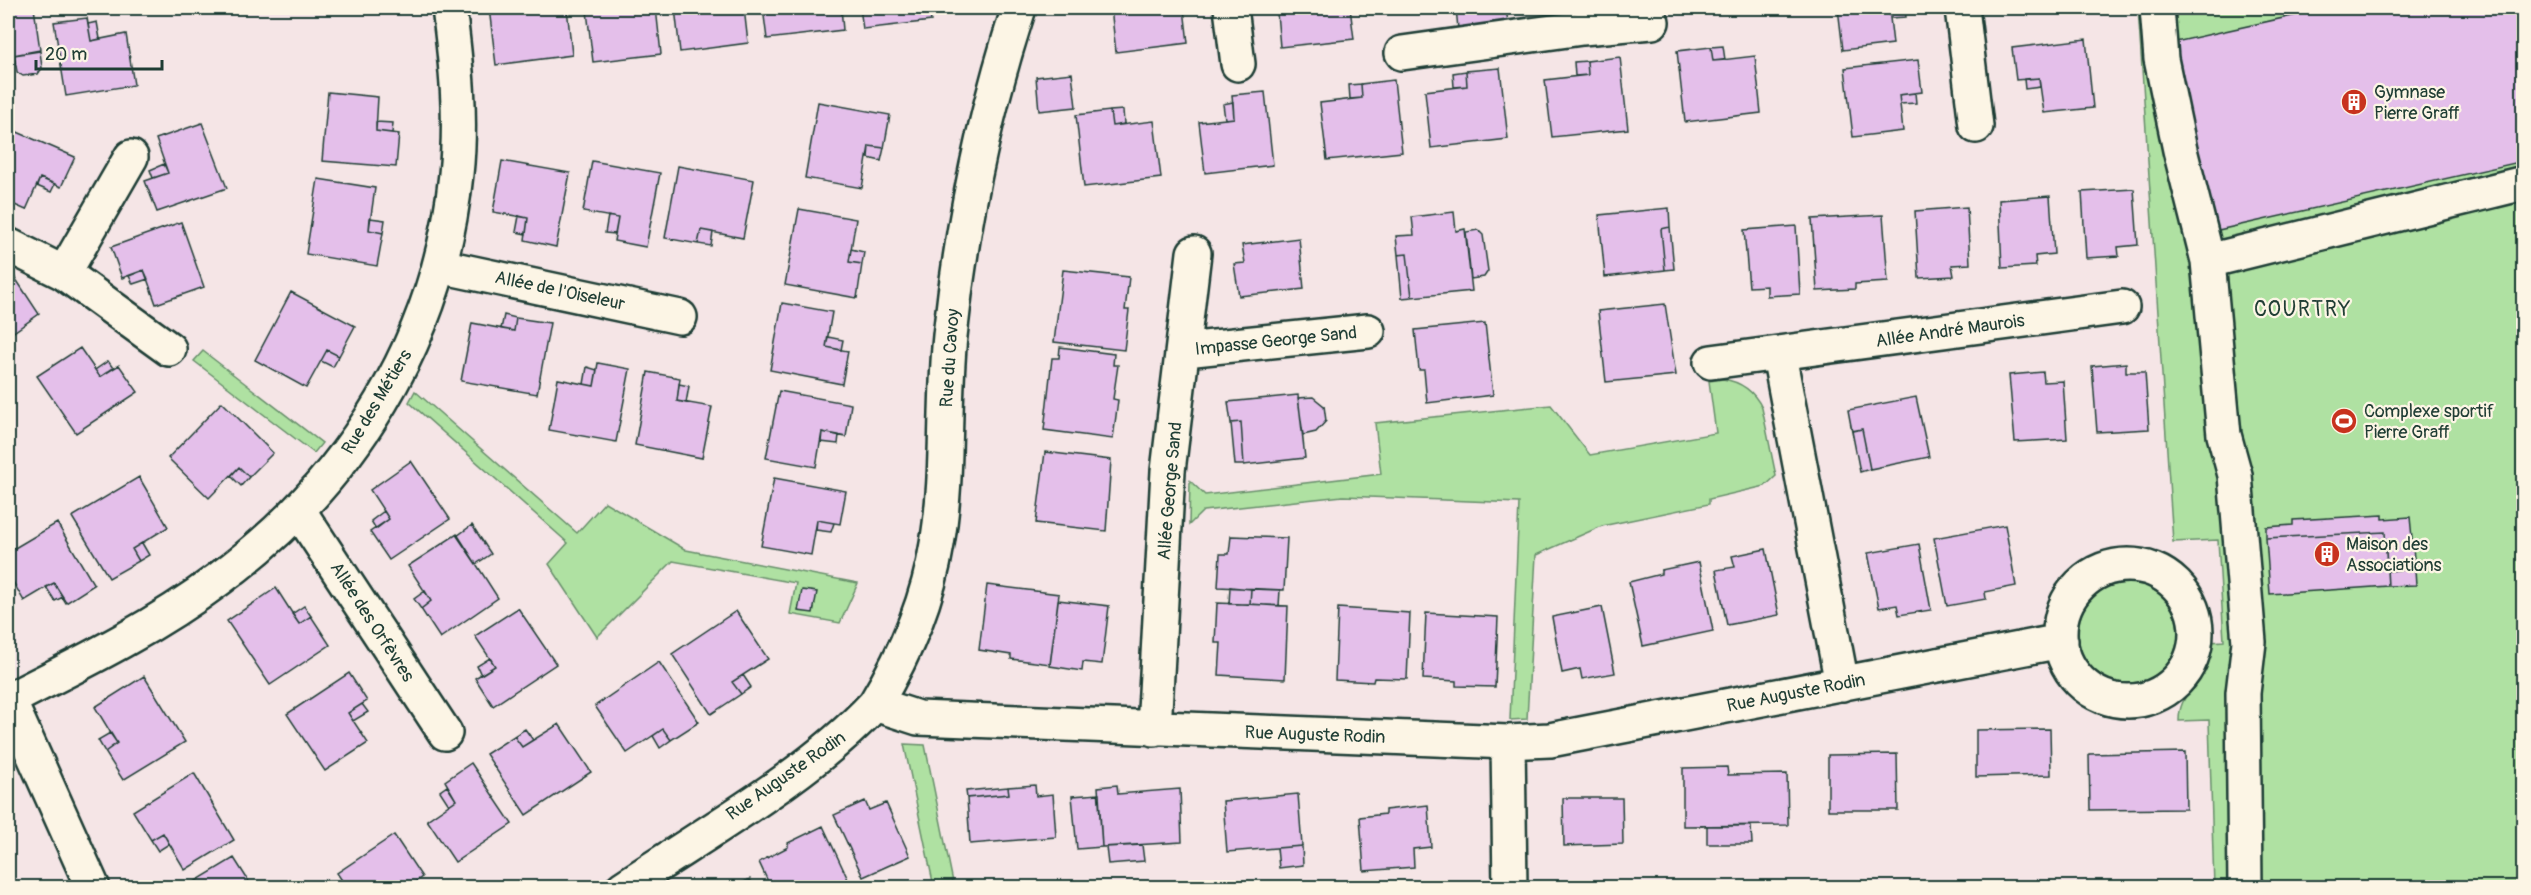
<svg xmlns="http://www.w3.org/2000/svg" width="2531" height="895" viewBox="0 0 2531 895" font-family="Pangolin,sans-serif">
	<rect width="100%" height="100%" fill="#f5e5e6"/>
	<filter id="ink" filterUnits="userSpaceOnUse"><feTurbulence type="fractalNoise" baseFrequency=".0167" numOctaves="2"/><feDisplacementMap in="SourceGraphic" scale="12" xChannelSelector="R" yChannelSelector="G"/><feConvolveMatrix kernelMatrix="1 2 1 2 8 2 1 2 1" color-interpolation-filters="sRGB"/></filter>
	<g filter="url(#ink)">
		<path fill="#afe1a2" stroke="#678f6b" stroke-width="1.5" d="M2138,8H2523V887H2214L2209,720L2179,721C2179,699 2191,692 2200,674C2206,664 2208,653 2210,642L2224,641L2218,540L2173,542Z
			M203,351L322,443L314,453L194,361Z
			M1723,379C1742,382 1754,391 1762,408L1776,476L1765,486L1709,499V504L1602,526L1536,555L1527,719L1510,720L1519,503L1343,496L1203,511L1189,525L1190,481L1205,495L1381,474L1375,423L1551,405L1590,455L1716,433L1709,381Z
			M415,391L577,533L605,502L686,550L858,583L840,623L790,614L796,583L673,561L597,637L549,564L568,543L409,402Z
			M2078 633a50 50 0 1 1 100 0a50 50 0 1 1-100 0Z
			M904,744L925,745L954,887H934Z"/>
		<path fill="#e4bfea" stroke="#1f3d34" stroke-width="1.5" d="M8,8H34L40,50L8,56Z
			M489,8H567L572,55L496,65Z
			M656,8L661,54L593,62L587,11Z
			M675,8H744L748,43L680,52Z
			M763,8H841L843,30L767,39Z
			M860,8H929L931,21L863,29Z
			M1111,8L1184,9L1188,43L1116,52Z
			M1277,8H1291L1292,11L1277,13Z
			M1291,8H1350L1354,39L1280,47L1277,13L1292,11Z
			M1456,8H1506L1508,23L1458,29Z
			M1838,8H1902L1889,9L1893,44L1843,50Z
			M1905,8L1906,17L1890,18L1889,9Z
			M2328,8H2524V161L2214,231L2171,43Z
			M87,18L91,41L126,34L134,85L66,96L54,22Z
			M97,22L100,39L91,41L88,24Z
			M2086,39L2093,108L2044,113L2039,78L2016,80L2012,48Z
			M1723,46L1725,60L1713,61L1711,47Z
			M1711,47L1713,61L1755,56L1761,113L1685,122L1677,51Z
			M40,51L42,68L38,74L23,76L17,72L14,55Z
			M1620,57L1628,129L1552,137L1545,80L1588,75L1587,61Z
			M1918,60L1922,92L1899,95L1903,131L1853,137L1845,68Z
			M1587,61L1588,75L1575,76L1574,62Z
			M1500,68L1508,139L1431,148L1425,91L1467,86L1466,71Z
			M1466,71L1467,86L1454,87L1453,73Z
			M1072,73L1076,107L1039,111L1036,77Z
			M2039,78L2040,87L2025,89L2024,79Z
			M1394,80L1402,152L1327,160L1320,103L1362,98L1361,84Z
			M1361,84L1362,98L1350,99L1349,85Z
			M328,92L378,97L376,131L399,134L396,167L322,161Z
			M1265,92L1273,165L1205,173L1199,122L1234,118L1232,95Z
			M1915,93L1916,103L1900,104L1899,95Z
			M818,102L890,115L884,148L869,146L862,188L805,178Z
			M1233,102L1234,118L1225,119L1223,104Z
			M1123,110L1124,124L1112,126L1110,111Z
			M1110,111L1112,126L1154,121L1161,178L1084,187L1076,115Z
			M376,122L393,123L392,133L376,131Z
			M202,123L227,188L157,212L145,181L168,173L156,139Z
			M8,128L75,157L61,187L40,178L26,210L8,202Z
			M869,146L884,148L881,161L868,158Z
			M502,161L570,173L556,247L525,240L528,218L493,212Z
			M592,161L660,173L646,247L614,241L618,218L583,212Z
			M164,164L168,173L153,178L150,170Z
			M678,166L754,180L743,238L701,230L698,244L665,238Z
			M40,178L55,184L51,192L37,186Z
			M318,179L375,188L369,230L383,233L377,266L306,254Z
			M2134,189L2138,245L2118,247L2119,256L2086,258L2082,192Z
			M2050,196L2054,254L2035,256L2036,266L2002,268L1999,200Z
			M1967,207L1970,264L1952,265L1954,276L1919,278L1915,211Z
			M1669,208L1670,227L1661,229L1665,270L1605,277L1599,215Z
			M799,209L856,219L849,262L862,264L857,298L785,285Z
			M1454,212L1456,231L1465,229L1472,291L1412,297L1407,254L1398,255L1396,236L1414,235L1412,217Z
			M1883,215L1888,282L1855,284V289L1817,291L1812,219Z
			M519,216L528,218L526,234L516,232Z
			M608,216L618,218L615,234L605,233Z
			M370,218L385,220L383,233L369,230Z
			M181,222L204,287L156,304L144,270L122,278L111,247Z
			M1796,226L1800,294L1767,296V286L1749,287L1744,230Z
			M1670,227L1674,269L1665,270L1661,229Z
			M701,230L713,232L711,246L698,244Z
			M1478,230L1483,235L1488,271L1484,277L1471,279L1466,232Z
			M1299,238L1304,289L1239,296L1234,264L1245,263L1242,245Z
			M851,249L864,252L862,264L849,262Z
			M1407,254L1412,297L1402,298L1398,255Z
			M8,267L39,314L8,336Z
			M144,270L148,279L133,284L129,276Z
			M1063,270L1129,277L1125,310H1129L1124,350L1054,342Z
			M291,292L355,326L339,356L327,350L306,388L255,360Z
			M782,303L832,312L826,347L848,351L842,384L770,370Z
			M1665,304L1676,375L1606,382L1598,311Z
			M504,315L516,318L514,331L501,329Z
			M516,318L550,323L537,394L461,381L472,323L514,331Z
			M1485,323L1493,395L1427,403L1424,370H1419L1415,330Z
			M828,337L843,340L841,350L826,347Z
			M1060,347L1114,354L1113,365H1118L1113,399L1118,400L1113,439L1044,430L1052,358H1059Z
			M80,348L100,377L119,365L138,392L76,433L37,376Z
			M327,350L339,356L333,367L321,361Z
			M108,361L113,368L100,377L95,370Z
			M598,363L630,369L616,442L549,430L558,379L594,386Z
			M2126,363V372H2145L2149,429L2097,432L2092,366Z
			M587,367L597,370L594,386L584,384Z
			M648,372L680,378L677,401L712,407L702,458L635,445Z
			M2043,372L2044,382L2063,381L2067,439L2015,442L2009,375Z
			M679,384L689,386L686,403L677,401Z
			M779,391L851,404L846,437L822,432L816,467L766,458Z
			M1298,395L1305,458L1244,465L1241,422L1231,423L1228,402Z
			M1313,397L1324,406L1326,421L1316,432L1303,435L1298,398Z
			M1916,397L1929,457L1870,469L1862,429L1852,431L1848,410Z
			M222,402L273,453L249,477L239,467L209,498L168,458Z
			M1241,422L1244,465H1235L1231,423Z
			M1862,429L1870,469L1860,472L1852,431Z
			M822,432L839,435L838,444L821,442Z
			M1045,452L1111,460L1106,531L1036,523Z
			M411,461L450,519L389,560L370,532L389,519L370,490Z
			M239,467L249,477L241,486L231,476Z
			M139,477L168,527L132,549L139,561L109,578L72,517Z
			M774,478L846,491L840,524L817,520L811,555L761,546Z
			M384,511L389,519L376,529L371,521Z
			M2383,515V519L2410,517L2415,569L2387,571L2385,532L2266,538V527L2293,525V520Z
			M817,520L834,523L831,532L816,530Z
			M57,523L94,585L66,603L54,583L24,601L8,573V552Z
			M472,525L491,554L476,564L457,536Z
			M2005,525L2016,586L1985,592L1986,599L1947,606L1934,538Z
			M2385,532L2388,586L2270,594L2266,538Z
			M457,534L498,598L440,638L421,609L431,601L408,566Z
			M1231,536L1287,538L1284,590L1218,587L1220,554H1229Z
			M142,543L149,555L139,561L132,549Z
			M1919,544L1931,610L1899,615L1897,605L1879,608L1868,553Z
			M1766,549L1779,615L1727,625L1716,570L1735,567L1732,556Z
			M1699,562L1713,631L1643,646L1629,582L1661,574V570Z
			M2415,569L2416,585L2388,586L2387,571Z
			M54,583L63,597L55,601L46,587Z
			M987,585L1059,594L1050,664L1011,659V655L979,650Z
			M1230,587L1251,589L1250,604H1229Z
			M276,588L299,624L311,616L330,645L270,685L227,621Z
			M1251,589L1280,590L1279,606L1250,604Z
			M802,590L817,592L813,613L798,611Z
			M425,591L431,601L421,609L414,599Z
			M1058,600L1109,606L1102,664L1083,662L1082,671L1050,666Z
			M1217,603L1288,606L1285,679L1219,675L1221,643H1215Z
			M304,606L311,616L299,624L292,614Z
			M1602,607L1615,673L1582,679L1580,669L1562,673L1552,617Z
			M518,608L556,664L493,706L475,678L495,666L475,636Z
			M1338,608L1410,613L1407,679L1374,678L1373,682L1335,680Z
			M736,611L768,659L732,682L741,694L711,714L672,654Z
			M1426,613L1498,617L1495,687L1456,686V681L1423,679Z
			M490,658L495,666L481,675L477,666Z
			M659,662L699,722L671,740L663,729L627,753L595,706Z
			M349,673L367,701L348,713L368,743L325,771L287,714Z
			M743,675L751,687L741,694L732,682Z
			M144,676L185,742L123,780L105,752L117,743L95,707Z
			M362,704L368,712L353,721L348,713Z
			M559,724L591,772L526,815L486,754L514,736L522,747Z
			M525,729L533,740L522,747L514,736Z
			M663,729L671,740L660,748L653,736Z
			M2050,729L2051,775L1976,777V730Z
			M110,733L117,743L105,752L98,740Z
			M2185,752L2186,809L2090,810L2089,754Z
			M1897,754L1898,810H1828V755Z
			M471,763L512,824L455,862L427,820L456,800L445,781Z
			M1727,767L1728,775L1787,774L1788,825L1683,826V768Z
			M194,773L234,840L185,870L163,833L151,840L133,811Z
			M1035,785L1036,796L1053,794L1056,837L970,844L967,798L1009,794L1008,787Z
			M1117,785L1118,794L1180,789L1182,842L1102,847L1098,787Z
			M447,786L456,800L449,805L440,791Z
			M1008,787L1009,794L967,798L966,791Z
			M1099,794L1102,847L1077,849L1072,796Z
			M1298,794L1302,846L1227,852L1223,801Z
			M1563,798H1622L1623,844L1564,846Z
			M865,801L869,810L886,803L910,856L863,877L834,815Z
			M1428,805L1431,847L1413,849L1414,867L1364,871L1360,817L1385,814V810Z
			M823,826L852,888H771L759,862L788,847V843Z
			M1707,826H1751L1752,844H1707Z
			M163,833L169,844L158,851L151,840Z
			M394,835L422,877L406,888H347L337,873Z
			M1142,845L1144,861L1108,864L1106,847Z
			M1302,846L1303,865L1279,868L1277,848Z
			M234,858L253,888H186L194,882Z
			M750,879L754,888H731Z"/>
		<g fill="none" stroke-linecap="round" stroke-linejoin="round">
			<g stroke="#1f3d34" stroke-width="38">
				<path id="minor" d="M1231,8L1238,64
					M1962,8L1976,126
					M2157,8L2161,59L2180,150L2208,261L2224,435L2235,475L2249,642L2243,693L2245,888
					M1402,53L1582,28L1652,22
					M8,245L64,273L169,349
					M2208,261L2524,183
					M440,266L680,317
					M64,273L131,157
					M1185,350L1368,331
					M1779,355L1842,684
					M1711,362L2122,307
					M299,511L445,733
					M2060 633a68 68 0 1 1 136 0a68 68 0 1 1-136 0Z
					M8,698L93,888
					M8,700C80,664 154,628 219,579C351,482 440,338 456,174C462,118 456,63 449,8
					M875,704C904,656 928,601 937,544C949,476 943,405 950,336C962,223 984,115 1019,8
					M1154,729L1168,471L1194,253
					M1508,742L1510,888
					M623,888C705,833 808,776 875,704L918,718L1508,742L1550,740L2061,641"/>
			</g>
			<use href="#minor" stroke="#fcf5e5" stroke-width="33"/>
		</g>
	</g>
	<defs>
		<g id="building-disc" transform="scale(1.35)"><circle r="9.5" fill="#c8321e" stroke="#fcf5e5"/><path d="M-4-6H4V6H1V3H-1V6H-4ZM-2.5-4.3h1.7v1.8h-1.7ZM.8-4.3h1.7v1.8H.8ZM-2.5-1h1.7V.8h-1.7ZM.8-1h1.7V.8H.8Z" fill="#fff"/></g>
		<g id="stadium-disc" transform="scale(1.35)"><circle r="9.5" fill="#c8321e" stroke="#fcf5e5"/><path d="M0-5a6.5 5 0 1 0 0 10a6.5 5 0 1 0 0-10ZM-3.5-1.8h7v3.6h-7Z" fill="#fff"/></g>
	</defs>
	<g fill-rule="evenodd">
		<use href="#building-disc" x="2354" y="102"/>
		<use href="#stadium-disc" x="2344" y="421"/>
		<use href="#building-disc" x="2327" y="554"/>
	</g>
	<g text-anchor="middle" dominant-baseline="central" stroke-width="4.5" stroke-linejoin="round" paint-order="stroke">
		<g font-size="18" fill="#1f3d34" stroke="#fcf5e5" text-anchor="start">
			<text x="2374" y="92">Gymnase<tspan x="2374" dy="21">Pierre Graff</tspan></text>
			<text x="2364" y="411">Complexe sportif<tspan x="2364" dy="21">Pierre Graff</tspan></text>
			<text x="2346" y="544">Maison des<tspan x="2346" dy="21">Associations</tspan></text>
		</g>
		<g font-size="18" fill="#1f3d34" stroke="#fcf5e5">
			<text transform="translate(560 291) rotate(12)">Allée de l'Oiseleur</text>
			<text transform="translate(1950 331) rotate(-8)">Allée André Maurois</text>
			<text transform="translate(1276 341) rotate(-6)">Impasse George Sand</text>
			<text transform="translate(950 358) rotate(-86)">Rue du Cavoy</text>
			<text transform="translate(377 402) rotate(-59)">Rue des Métiers</text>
			<text transform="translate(1170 491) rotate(-85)">Allée George Sand</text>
			<text transform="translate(372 622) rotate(57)">Allée des Orfèvres</text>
			<text transform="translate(1796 693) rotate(-11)">Rue Auguste Rodin</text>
			<text transform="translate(1315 735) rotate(2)">Rue Auguste Rodin</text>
			<text transform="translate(786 776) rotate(-35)">Rue Auguste Rodin</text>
		</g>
		<g font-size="21" letter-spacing="1.5" fill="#1f3d34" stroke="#fcf5e5">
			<text x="2303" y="309">COURTRY</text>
		</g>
	</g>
	<rect width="2531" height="895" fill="none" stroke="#fcf5e5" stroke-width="30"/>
	<rect x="15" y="15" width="2501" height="865" fill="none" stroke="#1f3d34" stroke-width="2" filter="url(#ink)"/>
	<path d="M36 60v9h126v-9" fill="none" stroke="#1f3d34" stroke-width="3"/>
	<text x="45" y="60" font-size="18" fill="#1f3d34" stroke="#fcf5e5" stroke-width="4.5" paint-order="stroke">20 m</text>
</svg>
